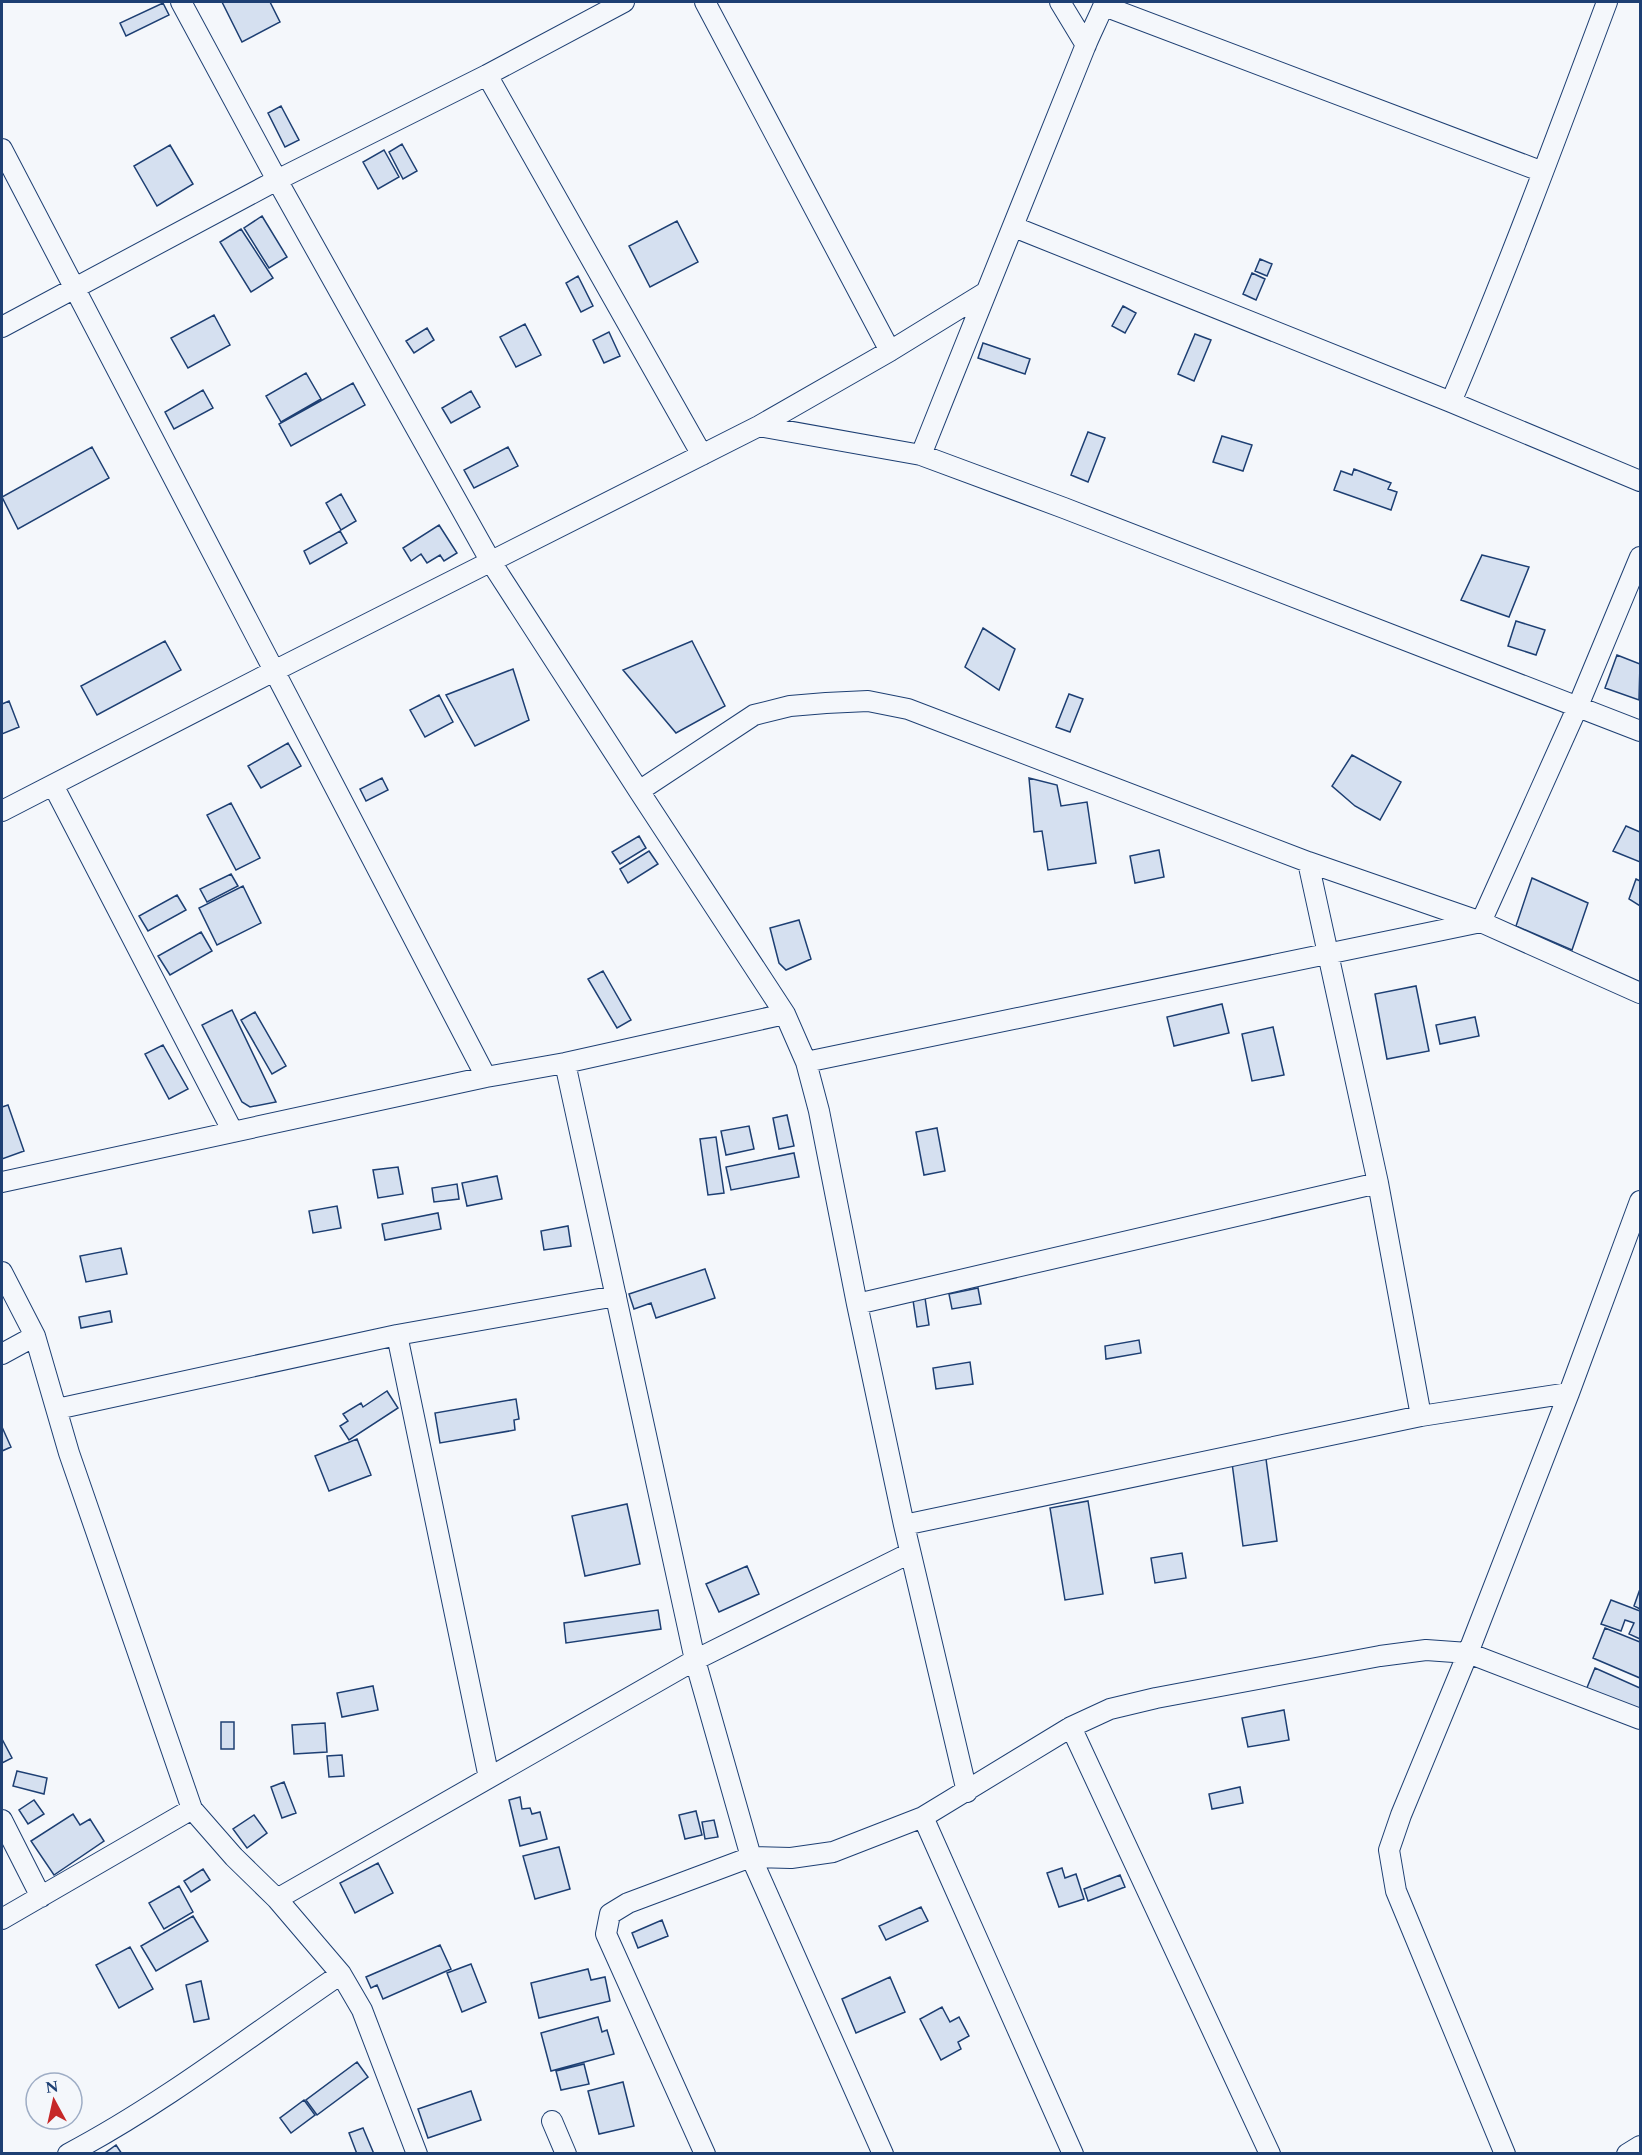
<svg xmlns="http://www.w3.org/2000/svg" width="1642" height="2155" viewBox="0 0 1642 2155" font-family="Spectral,serif">
	<rect width="100%" height="100%" fill="#f4f7fb"/>
	<path fill="#d5e0f0" stroke="#1d3f73" stroke-width="1.5" d="M222,2H270L280,22L242,42Z
		M163,3L169,15L126,36L120,23Z
		M281,106L299,140L285,147L268,113Z
		M402,144L417,171L403,179L389,152Z
		M170,145L193,184L157,206L134,166Z
		M384,150L399,177L378,189L363,162Z
		M262,216L287,257L269,268L244,228Z
		M677,221L698,262L650,287L629,246Z
		M241,229L273,278L251,292L220,242Z
		M1260,259L1272,264L1267,276L1255,271Z
		M1252,273L1265,279L1256,300L1243,294Z
		M578,276L593,306L581,312L566,283Z
		M1123,306L1136,313L1125,333L1112,326Z
		M214,315L230,345L188,368L171,338Z
		M525,324L541,355L516,367L500,337Z
		M427,328L434,340L414,353L406,341Z
		M609,332L620,356L604,363L593,340Z
		M1195,334L1211,340L1194,381L1178,374Z
		M983,343L1030,359L1025,374L978,358Z
		M306,373L321,399L281,422L266,396Z
		M353,383L365,405L291,446L279,424Z
		M203,390L213,408L174,429L165,412Z
		M471,391L480,407L451,423L442,408Z
		M1088,432L1105,438L1088,482L1071,475Z
		M1222,436L1252,445L1243,471L1213,462Z
		M92,447L109,478L18,529L2,497Z
		M508,447L518,466L474,488L464,470Z
		M1354,469L1391,483L1388,489L1397,492L1391,510L1334,490L1341,471L1352,475Z
		M341,494L356,521L341,530L326,503Z
		M439,525L457,553L444,561L440,555L427,563L421,554L411,561L403,548Z
		M340,531L347,543L310,564L304,551Z
		M1482,555L1529,567L1509,617L1461,600Z
		M1516,621L1545,630L1536,655L1508,646Z
		M983,628L1015,649L999,690L965,667Z
		M165,641L181,670L97,715L81,686Z
		M692,641L725,706L676,733L623,670Z
		M1617,655L1640,664L1639,700L1605,688Z
		M513,669L529,720L475,746L446,695Z
		M1069,694L1083,699L1070,732L1056,727Z
		M439,695L453,722L425,737L410,710Z
		M9,701L19,727L2,734V704Z
		M288,743L301,766L261,788L248,766Z
		M1352,755L1401,782L1380,820L1355,806L1332,786Z
		M382,778L388,790L366,801L360,789Z
		M1029,778L1057,785L1061,806L1087,802L1096,863L1048,870L1042,831L1034,832Z
		M231,803L260,858L236,870L207,815Z
		M1626,826L1640,832V862L1613,851Z
		M639,836L646,848L620,864L612,852Z
		M1159,850L1164,877L1135,883L1130,856Z
		M649,851L658,864L628,883L620,869Z
		M231,874L238,886L207,902L200,889Z
		M1532,878L1588,903L1572,950L1516,926Z
		M1636,879L1640,881V906L1629,899Z
		M243,886L261,923L217,945L199,908Z
		M177,895L186,910L148,931L139,916Z
		M799,920L811,959L786,970L779,963L770,928Z
		M201,932L212,951L170,975L158,956Z
		M603,971L631,1020L617,1028L588,979Z
		M1416,986L1429,1051L1387,1059L1375,994Z
		M1222,1004L1229,1033L1174,1046L1167,1017Z
		M232,1010L276,1102L250,1107L242,1102L202,1025Z
		M255,1012L286,1066L272,1074L241,1020Z
		M1475,1017L1479,1036L1440,1044L1436,1025Z
		M1273,1027L1284,1075L1252,1081L1242,1034Z
		M163,1045L188,1089L169,1099L145,1054Z
		M8,1105L24,1151L2,1159V1107Z
		M787,1115L794,1146L779,1149L773,1118Z
		M749,1126L754,1149L726,1155L721,1131Z
		M937,1128L945,1171L924,1175L916,1132Z
		M716,1137L724,1193L708,1195L700,1139Z
		M794,1153L799,1177L731,1190L726,1167Z
		M398,1167L403,1194L378,1198L373,1170Z
		M497,1176L502,1199L467,1206L462,1183Z
		M457,1184L459,1199L434,1202L432,1188Z
		M337,1206L341,1228L313,1233L309,1211Z
		M438,1213L441,1229L385,1240L382,1224Z
		M568,1226L571,1246L544,1250L541,1231Z
		M121,1248L127,1274L86,1282L80,1256Z
		M705,1269L715,1298L656,1318L651,1303L634,1309L629,1294Z
		M978,1288L981,1304L952,1309L949,1294Z
		M925,1298L929,1325L917,1327L913,1300Z
		M110,1311L112,1322L81,1328L79,1317Z
		M1139,1340L1141,1353L1106,1359L1105,1346Z
		M970,1362L973,1384L936,1389L933,1368Z
		M387,1391L398,1408L349,1440L340,1426L348,1421L343,1414L361,1403L363,1407Z
		M516,1399L519,1419L514,1420L515,1430L440,1443L435,1413Z
		M2,1427L11,1447L2,1451Z
		M357,1439L371,1475L329,1491L315,1456Z
		M1266,1459L1277,1541L1243,1546L1232,1463Z
		M1088,1501L1103,1594L1065,1600L1050,1508Z
		M627,1504L640,1564L585,1576L572,1516Z
		M1182,1553L1186,1578L1155,1583L1151,1558Z
		M747,1566L759,1594L719,1612L706,1584Z
		M1640,1589V1609L1634,1606Z
		M1611,1600L1640,1611V1639L1629,1634L1634,1623L1625,1620L1621,1631L1601,1624Z
		M658,1610L661,1629L566,1643L564,1623Z
		M1605,1628L1640,1642V1678L1593,1658Z
		M1595,1668L1640,1688V1714L1586,1690Z
		M373,1686L378,1710L342,1717L337,1693Z
		M1284,1710L1289,1740L1248,1747L1242,1718Z
		M221,1722H234V1749H221Z
		M325,1723L327,1752L294,1754L292,1725Z
		M2,1739L12,1758L2,1763Z
		M342,1755L344,1776L329,1777L327,1756Z
		M17,1771L47,1778L44,1794L13,1786Z
		M284,1782L296,1813L282,1818L271,1787Z
		M1240,1787L1243,1803L1212,1809L1209,1794Z
		M520,1797L522,1809L530,1808L532,1814L540,1812L547,1839L520,1846L509,1800Z
		M34,1800L44,1814L28,1824L19,1810Z
		M696,1811L702,1835L685,1839L679,1815Z
		M73,1814L80,1825L90,1819L104,1841L54,1875L31,1841Z
		M254,1815L267,1833L247,1848L233,1829Z
		M714,1820L718,1837L705,1839L702,1822Z
		M559,1847L570,1889L535,1899L523,1856Z
		M378,1863L393,1893L355,1913L340,1883Z
		M1062,1868L1065,1878L1076,1874L1084,1899L1059,1907L1047,1873Z
		M203,1869L210,1880L191,1892L184,1881Z
		M1120,1875L1125,1887L1088,1901L1084,1889Z
		M179,1886L193,1912L164,1929L149,1903Z
		M921,1907L928,1921L886,1940L879,1926Z
		M193,1916L208,1941L156,1971L141,1946Z
		M662,1920L668,1936L638,1948L632,1933Z
		M440,1945L451,1969L383,1999L377,1985L371,1988L366,1977Z
		M130,1947L153,1989L119,2008L96,1965Z
		M471,1964L486,2002L462,2012L447,1973Z
		M588,1969L591,1980L605,1977L610,2001L539,2018L531,1983Z
		M890,1977L905,2012L856,2033L842,1999Z
		M201,1981L209,2019L194,2022L186,1985Z
		M942,2007L950,2022L959,2017L969,2036L958,2042L961,2049L941,2060L920,2019Z
		M598,2017L602,2032L607,2030L614,2054L551,2071L541,2033Z
		M357,2062L368,2077L317,2115L306,2100Z
		M584,2064L589,2084L561,2090L556,2071Z
		M623,2082L634,2126L599,2134L588,2091Z
		M471,2091L481,2120L428,2138L418,2109Z
		M304,2100L315,2115L291,2133L280,2118Z
		M363,2128L374,2154H357L349,2133Z
		M116,2145L122,2154H105V2153Z"/>
	<g fill="none" stroke-linecap="round" stroke-linejoin="round">
		<g stroke="#1d3f73" stroke-width="22">
			<path id="minor" d="M181,2L277,180L491,562L639,791L785,1014L806,1062L819,1111L857,1304L904,1525L967,1792
				M705,2L890,351
				M1060,2L1086,45
				M1104,6L1543,172
				M487,75L702,455
				M2,149L486,1077
				M1014,227L1451,402L1640,481
				M2,327L277,180L487,75L624,2
				M1451,402C1507,270 1557,136 1607,2
				M759,426L921,455L1064,508L1640,731
				M921,455C975,319 1031,184 1085,47C1091,32 1099,17 1105,2
				M53,785L233,1132
				M639,791L754,715L790,706L826,703L868,701L908,709L1308,862L1481,922L1640,993
				M2,811L274,671L759,426L890,351L986,292
				M1308,862L1378,1183L1421,1416
				M806,1062L1481,922L1578,706L1640,557
				M565,1063L695,1660L751,1857L883,2154
				M2,1182L486,1077L565,1063L785,1014
				M2,1272L35,1336L69,1453L192,1809L234,1857L277,1899L341,1974L362,2010L417,2154
				M857,1304L1378,1183
				M397,1335L489,1778
				M2,1354L35,1336
				M57,1409L397,1335L616,1296
				M904,1525L1421,1416L1569,1393
				M1071,1727L1270,2154
				M923,1817L1073,2154
				M2,1820L41,1897
				M277,1899L695,1660L910,1553
				M2,1919L192,1809
				M552,2121L566,2154
				M68,2154C163,2104 253,2034 341,1974
				M705,2154L606,1934L610,1914L628,1903L751,1857L791,1858L833,1852L923,1817L1071,1727L1110,1709L1156,1698L1380,1656L1426,1650L1468,1653L1640,1719
				M1505,2154L1396,1891L1389,1850L1401,1815L1468,1653L1569,1393L1640,1201
				M1627,2154L1640,2146"/>
		</g>
		<use href="#minor" stroke="#f4f7fb" stroke-width="20"/>
	</g>
	<rect width="1642" height="2155" fill="none" stroke="#1d3f73" stroke-width="6"/>
	<g transform="translate(54 2101) rotate(352)"><circle r="28" fill="#f4f7fb" stroke="#9eadc5" stroke-width="1.5"/>
	<path d="M0-4.5L10 22L0 15L-10 22Z" fill="#c62828"/>
	<text y="-9" font-size="16" font-weight="bold" text-anchor="middle" fill="#1d3f73">N</text>
	</g>
</svg>
